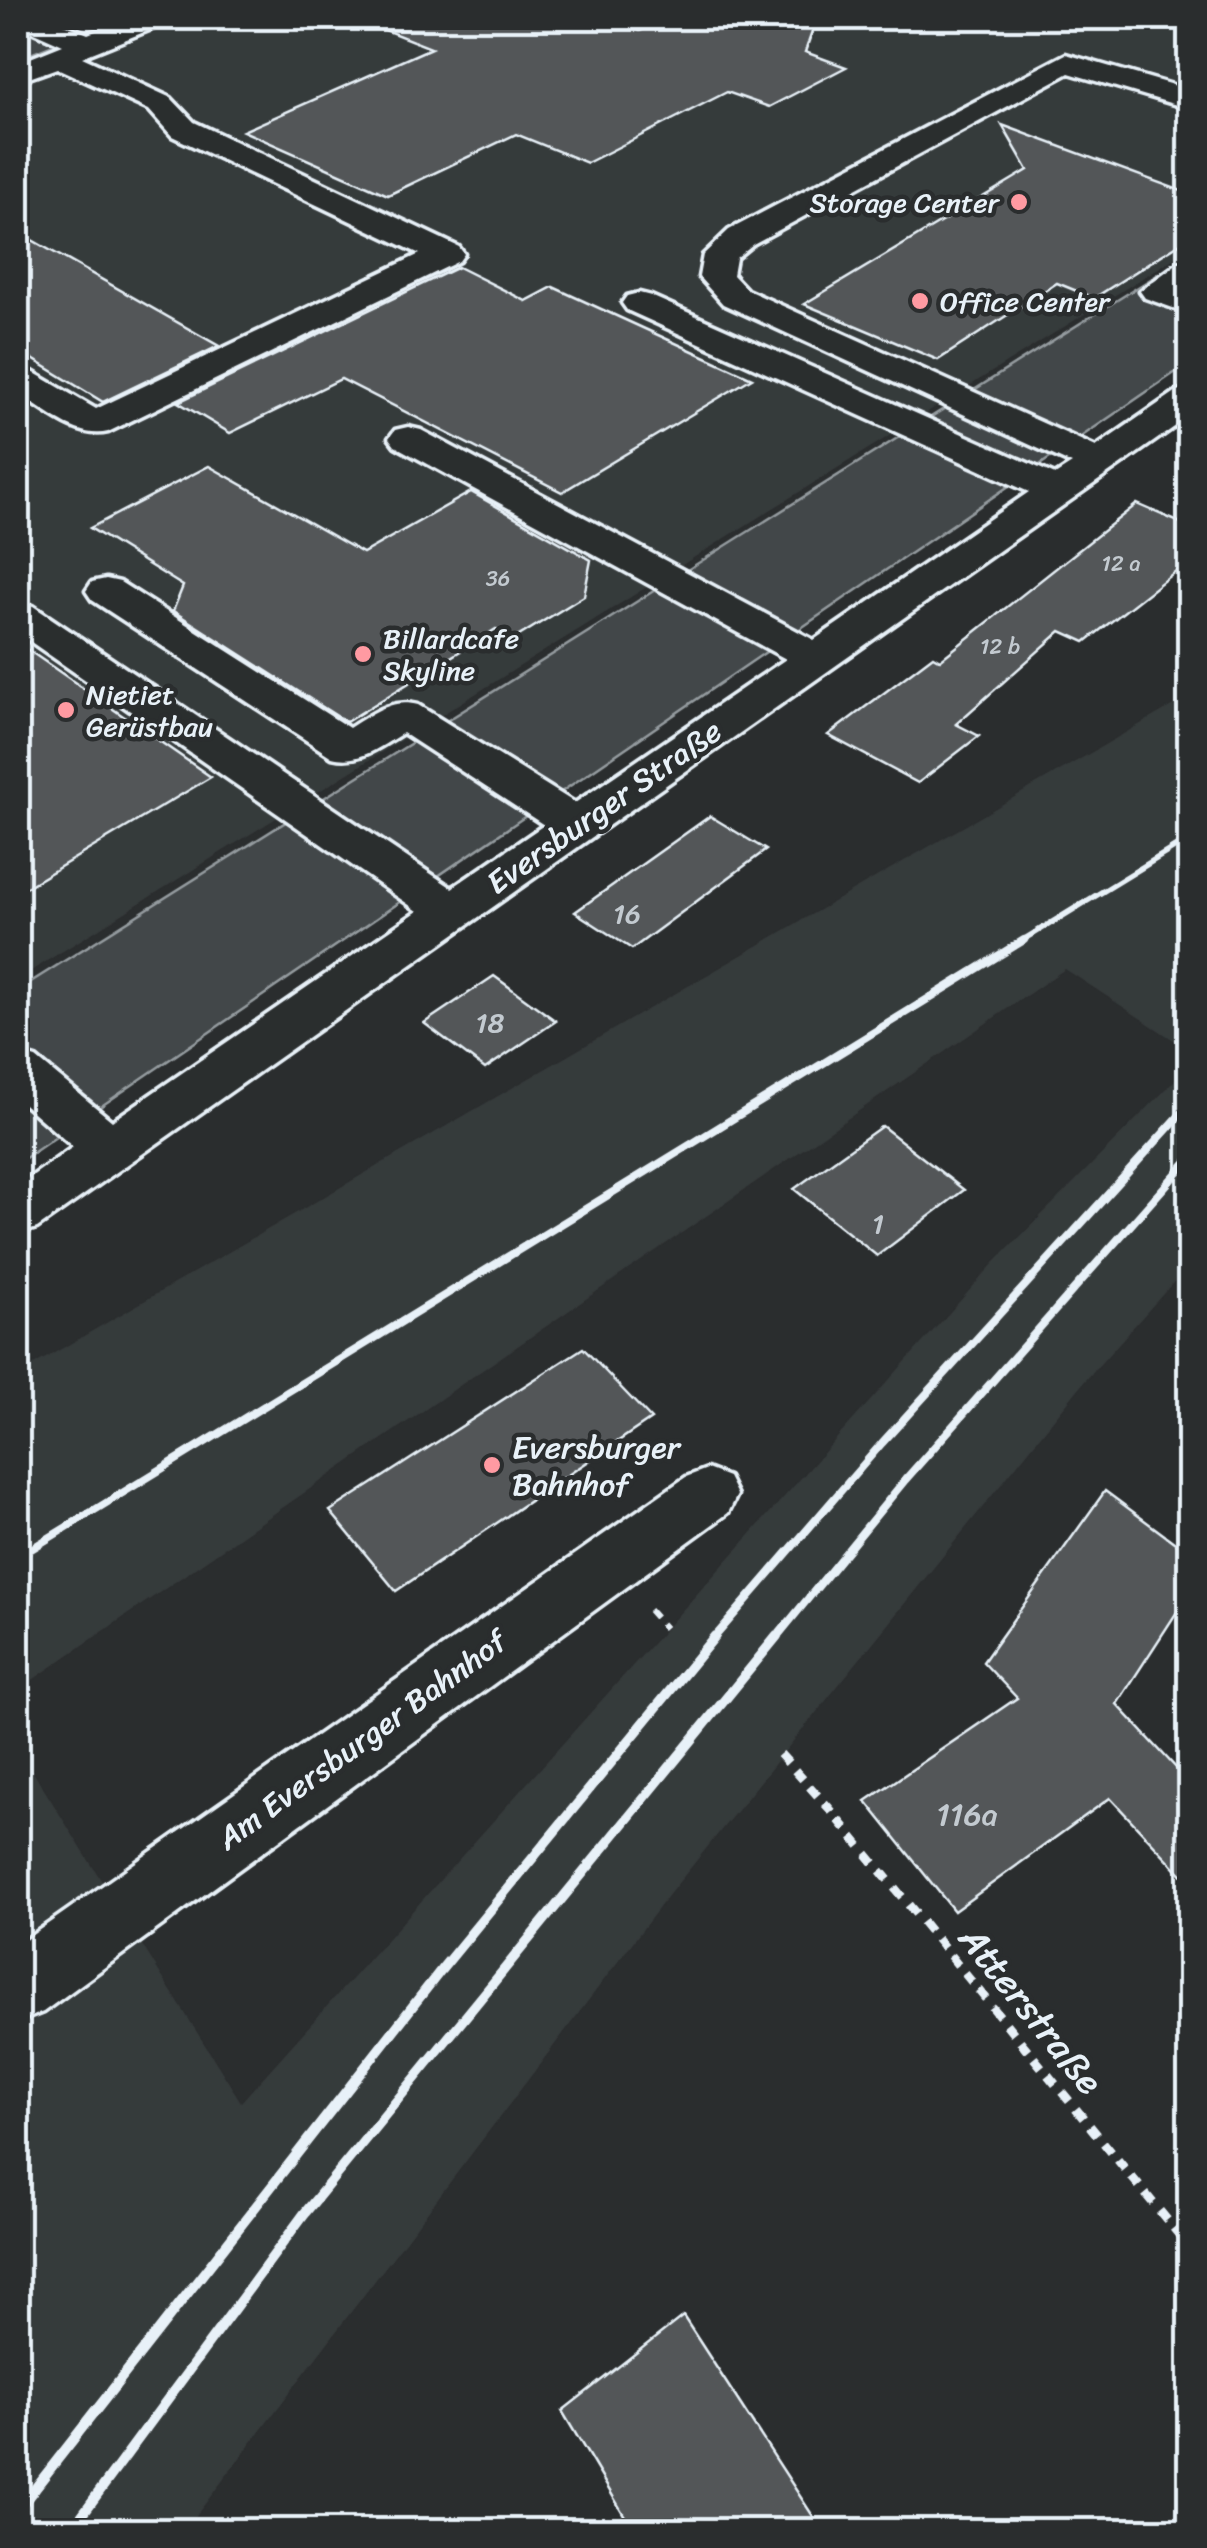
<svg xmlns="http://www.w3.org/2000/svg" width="1207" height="2548" viewBox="0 0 1207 2548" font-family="Sriracha,sans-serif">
	<rect width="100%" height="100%" fill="#2a2d2e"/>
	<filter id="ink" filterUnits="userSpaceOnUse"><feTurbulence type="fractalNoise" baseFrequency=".01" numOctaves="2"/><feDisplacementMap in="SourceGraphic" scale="20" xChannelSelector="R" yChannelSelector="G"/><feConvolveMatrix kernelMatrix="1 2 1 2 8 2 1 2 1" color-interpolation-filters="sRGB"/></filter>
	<g filter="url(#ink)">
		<path fill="#363a3b" d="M130,18H1189V249L18,979V63Z
			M1189,696V1050L1065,969L18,1690V1374Z
			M1189,1066V1265L1084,1382L671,1892L185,2530H18V1748L241,2102L994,1263Z"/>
		<path fill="#424648" stroke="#959ca0" stroke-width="2.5" d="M18,18H121L18,59Z
			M1189,255V363L18,1163V990Z"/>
		<path fill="#535759" stroke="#e8f1f8" stroke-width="2.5" d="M362,18H603L640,31L669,18H817L805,52L846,67L769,107L727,92L587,163L516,134L388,195L243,131L431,48L362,21Z
			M1002,125L1190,194V237L1094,298L1057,283L938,360L804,304L1028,170Z
			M18,232L219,346L103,402L18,350Z
			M458,267L526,301L553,287L752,378L562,492L341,379L230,433L178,402Z
			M209,466L363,553L471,492L591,560L584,596L514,639L496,629L346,722L173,611L183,586L90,528Z
			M1137,504L1190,527V560L1085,642L1061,631L956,724L979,736L918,783L828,735L933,656L940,660Z
			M18,643L211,777L18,892Z
			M710,816L766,850L632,949L575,912Z
			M494,976L556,1021L485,1069L424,1023Z
			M882,1126L964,1190L877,1256L794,1189Z
			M583,1348L651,1419L396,1591L330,1511Z
			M1105,1491L1190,1554V1592L1117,1704L1190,1783V1883L1110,1798L954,1911L866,1801L1017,1698L983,1662Z
			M683,2316L822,2530H633L562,2411Z"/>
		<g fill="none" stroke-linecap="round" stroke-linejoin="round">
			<g stroke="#e8f1f8" stroke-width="7">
				<path id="minor" d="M18,18H49L88,34L130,18H168L164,24L82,57L171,98L194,122L459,247L464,254L459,261L108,432C77,440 44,409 18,394V368L31,371L96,409L420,254L172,136L149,110L57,68L18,82V63L63,45L18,25Z
					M1066,54L1190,90V109L1069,73L753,244L736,258L733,275L747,290L1096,447L1177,391L1190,388V416L37,1228L18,1234V1186L73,1147L18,1099V1053L36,1058L112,1121L418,911L18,633V603L33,606L452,888L544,825L403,733C379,747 360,764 332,757L92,600L86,591L92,582L106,579L120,582L349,728C372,714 391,698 418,705L575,803L786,659L395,446L389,438L395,430L408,427L421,430L814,640L1029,492L627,310L622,303L627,296L639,293L651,296L1055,475L1072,464L723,304L699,277L703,255L729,230Z
					M1190,260V285L1183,289L1190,292V314L1145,298L1140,291L1178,263Z
					M707,1469L728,1477L737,1495L728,1513L43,2012L18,2022V1945L686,1477Z"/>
			</g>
			<path stroke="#e8f1f8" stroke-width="6" stroke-dasharray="10 8" stroke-linecap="butt" d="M649,1610L665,1628"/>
			<path stroke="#e8f1f8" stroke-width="9" stroke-dasharray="12 10" stroke-linecap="butt" d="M780,1754L829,1808L1190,2248"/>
			<use href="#minor" fill="#2a2d2e" fill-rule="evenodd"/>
			<path stroke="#e8f1f8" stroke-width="6" d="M1020,942L1190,838"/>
			<path stroke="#e8f1f8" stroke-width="8" d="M18,1557L1024,940
				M713,1639L882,1443L1190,1104
				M775,1639L905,1480L1190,1158"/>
			<path stroke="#e8f1f8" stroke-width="10" d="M18,2510L441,1970L715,1636
				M71,2530L304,2214L777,1636"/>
		</g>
	</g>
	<g fill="#ff9aa2" stroke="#2a2d2e" stroke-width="4">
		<circle cx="1019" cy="202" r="10"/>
		<circle cx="920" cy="301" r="10"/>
		<circle cx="363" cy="654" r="10"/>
		<circle cx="66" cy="710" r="10"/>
		<circle cx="492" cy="1465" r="10"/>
	</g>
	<g text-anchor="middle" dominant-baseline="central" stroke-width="9" stroke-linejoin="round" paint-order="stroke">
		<g font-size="22" fill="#c3cad0">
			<text x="1121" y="563">12 a</text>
			<text x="498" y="578">36</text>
			<text x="1000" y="646">12 b</text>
		</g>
		<g font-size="28" fill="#e8f1f8" stroke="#2a2d2e" text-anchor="start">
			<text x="999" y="202" text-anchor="end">Storage Center</text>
			<text x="940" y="301">Office Center</text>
			<text x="383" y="638">Billardcafe<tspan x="383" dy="32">Skyline</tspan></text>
			<text x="86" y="694">Nietiet<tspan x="86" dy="32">Gerüstbau</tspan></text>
		</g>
		<g font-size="28" fill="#c3cad0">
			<text x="627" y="913">16</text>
			<text x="490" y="1022">18</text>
			<text x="878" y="1223">1</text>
		</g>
		<g font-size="32" fill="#e8f1f8" stroke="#2a2d2e">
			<text transform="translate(604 807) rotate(-35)">Eversburger Straße</text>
			<text transform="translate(362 1740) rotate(-36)">Am Eversburger Bahnhof</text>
		</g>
		<g font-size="32" fill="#e8f1f8" stroke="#2a2d2e" text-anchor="start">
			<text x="512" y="1447">Eversburger<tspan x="512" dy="37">Bahnhof</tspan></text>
		</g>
		<g font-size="32" fill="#c3cad0">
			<text x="967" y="1814">116a</text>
		</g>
		<g font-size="38" fill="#e8f1f8" stroke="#2a2d2e">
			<text transform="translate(1031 2010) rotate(51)">Atterstraße</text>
		</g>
	</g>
	<rect width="1207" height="2548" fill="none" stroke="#2a2d2e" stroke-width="60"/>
	<rect x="30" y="30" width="1147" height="2488" fill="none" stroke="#e8f1f8" stroke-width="4" filter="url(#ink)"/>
</svg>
